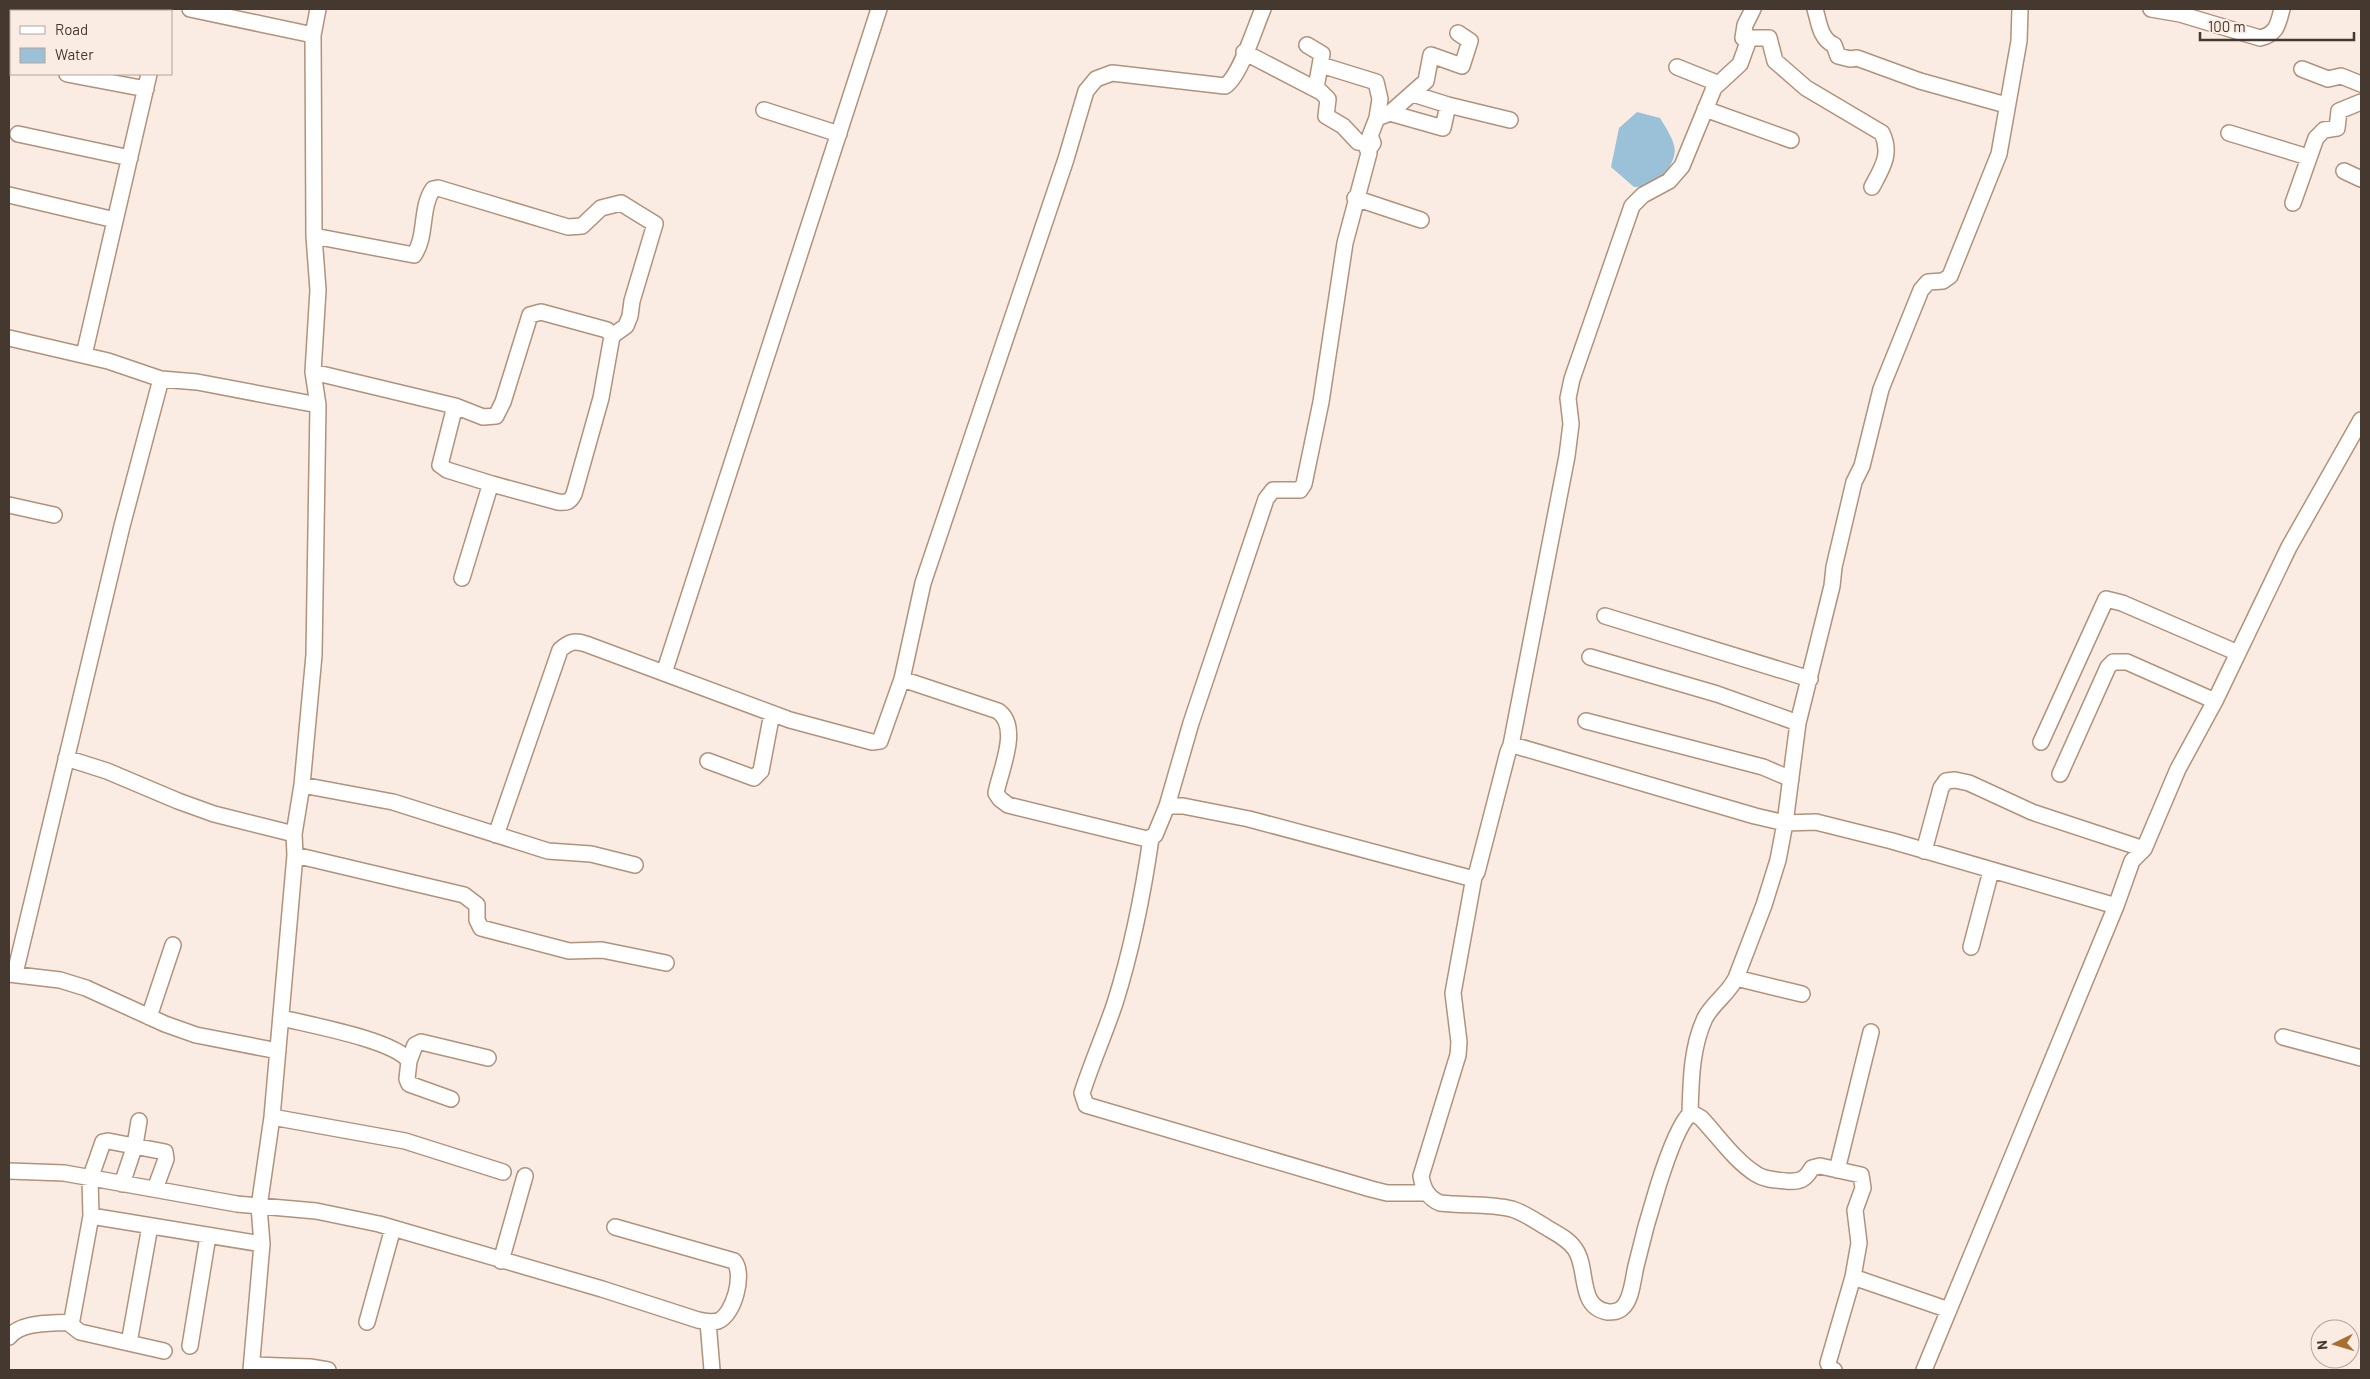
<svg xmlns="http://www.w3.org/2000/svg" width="2370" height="1379" viewBox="0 0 2370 1379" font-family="Barlow,sans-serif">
	<rect width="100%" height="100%" fill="#faece2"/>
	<path fill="#9ac1d8" d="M1637,112L1660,118C1681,152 1679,152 1658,186L1634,187L1611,167L1619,128Z"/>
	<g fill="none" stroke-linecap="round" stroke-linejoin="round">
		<g stroke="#b1927b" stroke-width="18">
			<path id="minor" d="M190,9L313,35
				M1815,9C1819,22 1820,39 1834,45L1838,56L1850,59L1857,58L1920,81L2006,105
				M2151,9L2180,14L2260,38C2277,34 2278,24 2282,9
				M161,11V9
				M1743,38H1769L1775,61L1806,88L1882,133C1892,154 1882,168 1872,187
				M9,43L11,44
				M1307,45L1322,54L1316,88
				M1321,65L1376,82L1380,99L1377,118
				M1677,67L1717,83
				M2302,69L2328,79L2341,76L2361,84
				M67,74L146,89
				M1413,94L1448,105L1510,120
				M1705,109L1791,140
				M764,110L839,134
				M1390,113L1443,128L1448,105
				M2229,133L2308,157
				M18,134L130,158
				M1369,149L1373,143L1370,136L1377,118L1390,113L1426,81L1431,55L1462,66L1470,41L1458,33
				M2344,171L2361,179
				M9,195L115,220
				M1355,198L1421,220
				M2293,203L2316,138L2324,130L2337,128L2339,111L2361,102
				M9,338L108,361L161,379L197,382L318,405
				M84,355L149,74
				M313,372L455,406L483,417L496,416L503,402L530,315L541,312L607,330L612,336L626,326L630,316L632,301L655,224L621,203L601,208L582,226L568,227L438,188L433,189C420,208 427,236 414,255L314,236
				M455,406L440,465L447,470L492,484L490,486L462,578
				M492,484L558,502C567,503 570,502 574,494L601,398L612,336
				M9,505L54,515
				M1605,616L1810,679
				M1590,657L1717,694L1798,723
				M664,673L879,9
				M902,679L998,711C1021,727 1000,771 996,793L1000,799L1008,805L1147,839L1155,835L1167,806H1183L1249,819L1470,878L1474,877L1477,872L1508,752L1511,745H1513L1755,816L1785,823L1816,822L1892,841L2116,906
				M1586,721L1763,767L1791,779
				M2041,742L2106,599L2122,603L2238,653
				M1511,745L1567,456L1571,424L1568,398L1572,379L1632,206L1643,195L1669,181L1682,166L1714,88L1740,64L1748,42L1743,38L1745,25L1753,9
				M66,758L107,771L178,801L214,814L294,834
				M708,761L754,778L761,771L772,713
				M2060,774L2108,667L2113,662H2127L2215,701
				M302,785L393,802L548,851L591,854L635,865
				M1167,806L1191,723L1266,499L1273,490H1300L1304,484L1321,402L1345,243L1369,153L1365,143L1358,142L1343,126L1326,116L1328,99L1321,92L1244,52
				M496,835L560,650C569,642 574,640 586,644L790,720L872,742L880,741L902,679L923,583L1066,159L1086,91L1096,79L1112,73L1225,86C1240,77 1255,27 1263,9
				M1151,838C1143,894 1132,949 1115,1003C1105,1033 1092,1062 1082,1093L1086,1105L1371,1189L1387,1193H1426
				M1924,851L1941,788L1946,781L1955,780L1969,783L2032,812L2144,849
				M295,855L464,895L477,905V920L481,928L569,951L602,950L666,963
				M1474,877L1453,993L1459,1042L1458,1055L1421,1176C1423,1189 1428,1198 1440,1203C1464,1206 1489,1203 1512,1209C1525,1213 1537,1222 1549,1229C1558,1234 1569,1240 1575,1249C1589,1269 1577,1307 1608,1312C1613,1312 1618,1312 1622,1308C1632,1300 1633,1278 1636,1266C1643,1236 1670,1132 1690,1114H1694L1701,1118C1718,1136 1735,1161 1756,1174C1765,1180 1776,1180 1786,1181C1800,1182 1805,1180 1812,1168L1820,1166L1861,1175L1863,1188L1855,1210L1859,1243L1853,1277L1828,1363L1831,1369L1834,1370
				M1971,947L1991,871
				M9,974L16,969L122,526L161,379
				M9,974L60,980L86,988L165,1024L196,1035L278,1051
				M1802,994L1736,978L1764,905L1778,860L1785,823L1798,723L1832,586L1834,567L1854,482L1862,466L1881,389L1921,290L1928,282L1943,281L1950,276L1999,154L2019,41L2020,9
				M149,1017L173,945
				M282,1018C310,1025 394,1040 409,1061L407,1079L409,1084L451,1099
				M2283,1037L2361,1058
				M409,1061L415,1045L421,1042L488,1058
				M1690,1114C1691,1082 1691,1048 1705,1018C1713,1003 1729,993 1736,978
				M272,1117L405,1141L503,1172
				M1837,1170L1871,1032
				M9,1171L64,1173L237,1204L316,1211L379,1224L602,1289L698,1320C704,1321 711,1323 718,1321C734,1315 745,1273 734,1261L615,1227
				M122,1184L135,1145L139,1121
				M155,1189L166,1159L165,1152L108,1141L103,1142L90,1179L91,1216L71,1325L80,1332L164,1351
				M91,1216L262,1244
				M501,1261L525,1176
				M1853,1277L1949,1310
				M367,1322L393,1228
				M708,1322L712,1370
				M9,1337C22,1321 51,1324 71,1322
				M129,1343L150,1226
				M190,1346L208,1236
				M252,1365L310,1367L328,1370
				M251,1370L262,1244L259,1207L272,1117L295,855L294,834L302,785L314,655L318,405L313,372L318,290L314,236L313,35L318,9
				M1924,1370L2116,906L2132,861L2144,849L2178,769L2215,701L2289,547L2361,420"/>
		</g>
		<use href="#minor" stroke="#fff" stroke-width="15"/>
	</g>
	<rect width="2370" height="1379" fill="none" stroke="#45382e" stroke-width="20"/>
	<rect x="10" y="10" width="162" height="65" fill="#faece2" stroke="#b2a49a"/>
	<rect x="20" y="26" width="25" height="8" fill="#ffffff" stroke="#b2a49a"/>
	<text x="55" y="35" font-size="15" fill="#45382e">Road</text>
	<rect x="20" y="48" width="25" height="15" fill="#9ac1d8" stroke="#b2a49a"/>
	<text x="55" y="60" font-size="15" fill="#45382e">Water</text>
	<g transform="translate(2335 1344) rotate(265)"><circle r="24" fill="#faece2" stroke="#b2a49a"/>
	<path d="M0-4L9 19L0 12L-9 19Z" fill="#aa6f30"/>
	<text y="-8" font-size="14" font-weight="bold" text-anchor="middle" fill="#45382e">N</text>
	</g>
	<path d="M2200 32v8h154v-8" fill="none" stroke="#45382e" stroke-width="2.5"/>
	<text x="2208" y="32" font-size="15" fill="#45382e" stroke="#faece2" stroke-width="4" paint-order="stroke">100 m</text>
</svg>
